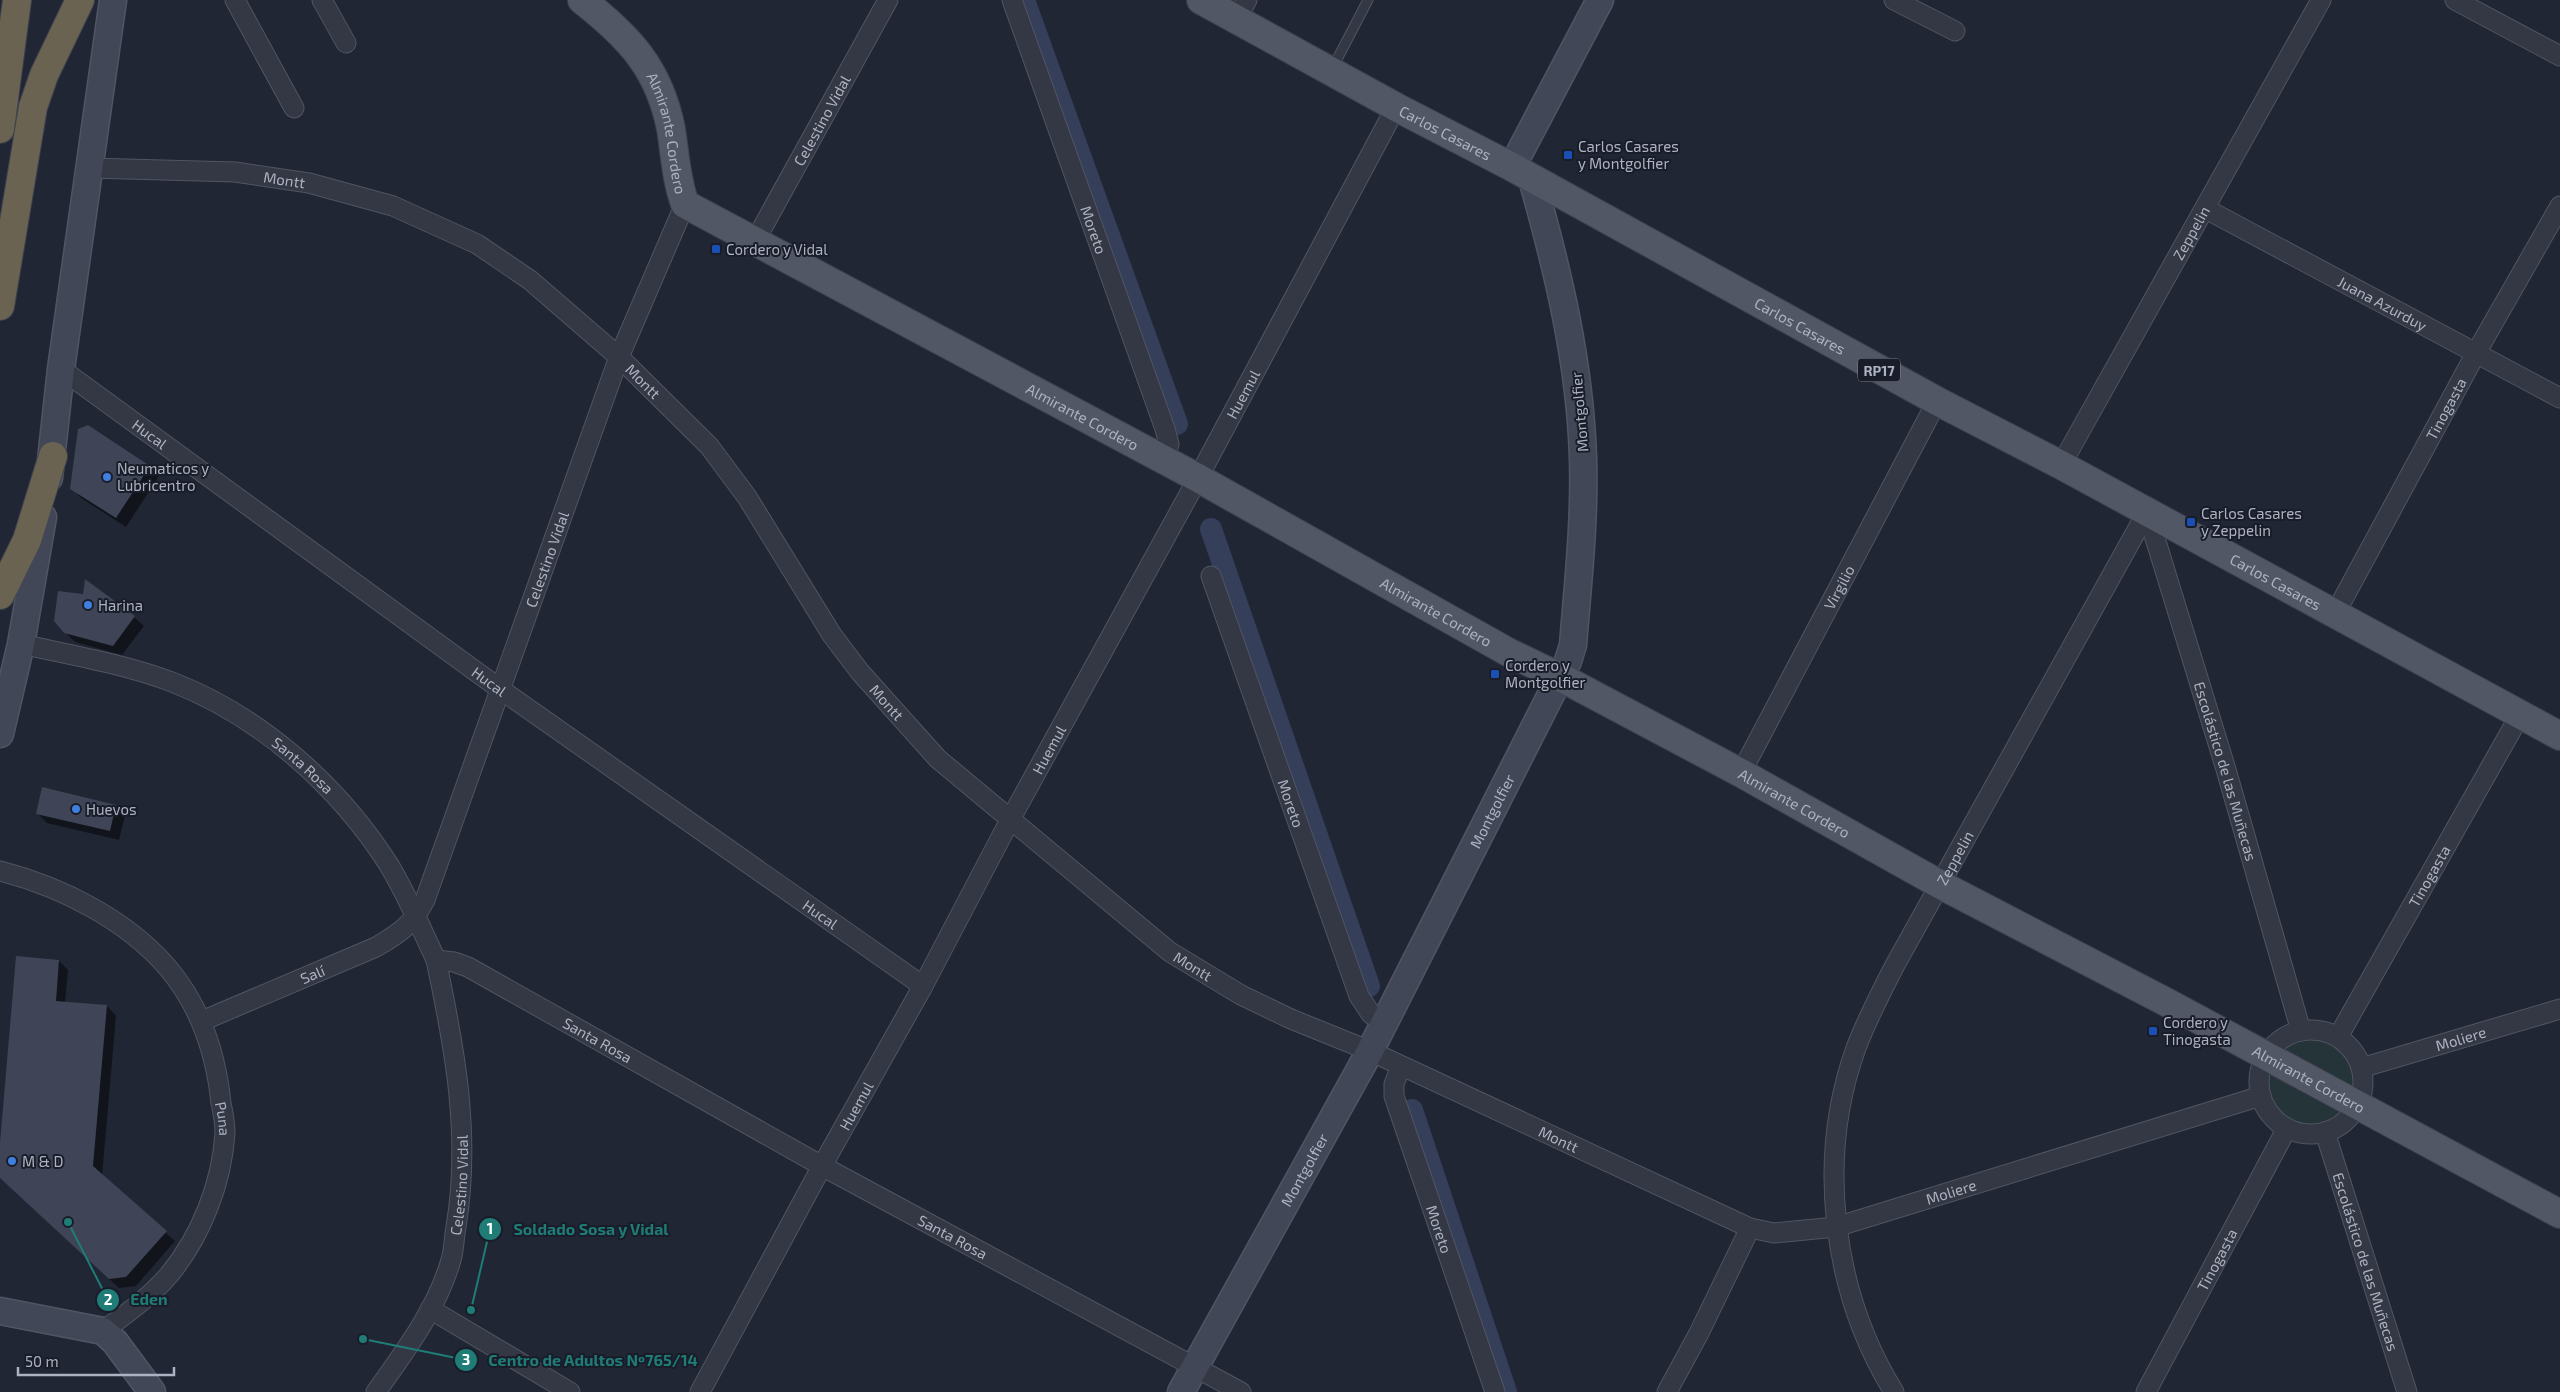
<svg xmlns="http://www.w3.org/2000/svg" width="2560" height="1392" viewBox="0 0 2560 1392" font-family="'Exo 2',sans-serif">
	<rect width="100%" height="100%" fill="#202634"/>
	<path fill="#253438" d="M2314,1035C2349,1042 2363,1063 2354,1098L2276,1055C2288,1043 2297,1038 2314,1035Z
		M2271,1065L2349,1107C2311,1147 2257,1119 2271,1065Z"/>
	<path fill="#0007" d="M88,427L150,467L159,476L126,527L81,498L72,488Z
		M134,617L144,626L122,655L75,642L65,632Z
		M115,806L125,815L119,840L47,823L37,813Z
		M59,961L68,970L65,1003L107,1006L116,1016L102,1176L175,1241L136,1286L119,1288L0,1176V1158Z"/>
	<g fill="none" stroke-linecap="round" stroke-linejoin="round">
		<path stroke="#353f5a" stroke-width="22" d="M1024,0L1177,424
			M1211,529L1369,986
			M1412,1110L1506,1392"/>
	</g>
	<path fill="#3f4556" d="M88,425L150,466L116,518L70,489L78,429Z
		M85,579L135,616L113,646L64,633L54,621L58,591L83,594Z
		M42,787L116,805L110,831L36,814Z
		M16,956L59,960L56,1001L107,1005L93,1166L167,1231L126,1277L109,1279L0,1178V1143Z"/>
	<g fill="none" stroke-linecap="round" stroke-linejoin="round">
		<g stroke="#515563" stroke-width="11">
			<path id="lane" d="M1332,69L1368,0"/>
		</g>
		<g stroke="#515563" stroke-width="21">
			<g id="street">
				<path d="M235,0L294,108"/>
				<path d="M322,0L346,43"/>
				<path id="s1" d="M1012,0L1165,429L1169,444L1164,459"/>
				<path d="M1894,0L1955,31"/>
				<path d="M2455,0L2560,56"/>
				<path d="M1236,19L1247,0"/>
				<path id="s2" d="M90,168L235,172L309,183L393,206L477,244L530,280L619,357L709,446L747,497L832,635L860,672L938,759L1170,952L1241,995L1291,1019L1370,1051L1750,1228"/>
				<path id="s3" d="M2206,209L2560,398"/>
				<path id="s4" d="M755,241L888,0"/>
				<path id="s5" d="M61,369L500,689L923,986"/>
				<path id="s6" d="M2061,465L2321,0"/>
				<path id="s7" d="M2147,512L2225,766L2301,1031"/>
				<path id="s8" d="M1211,576L1359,996L1371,1014L1384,1022"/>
				<path id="s9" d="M2336,612L2476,353L2560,206"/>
				<path id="s10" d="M21,644C71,655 124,664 172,682C260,716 338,785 389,865C407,895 421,928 436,960L454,962L468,967L822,1166L1241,1392"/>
				<path id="s11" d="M1741,773L1937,401"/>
				<path id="s12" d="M0,871C61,887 126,919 168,968C200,1006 216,1054 221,1103C223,1112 225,1123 225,1133C222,1183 201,1236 169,1275C150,1297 126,1314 103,1331"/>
				<path id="s13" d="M202,1021L376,947C400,933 412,925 425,900L619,357L685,204"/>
				<circle cx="2311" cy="1082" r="52"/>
				<path id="s14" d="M2338,1037L2520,715"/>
				<path id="s15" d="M1401,1066L1394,1084V1096L1495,1392"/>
				<path id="s16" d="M2361,1068L2560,1009"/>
				<path id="s17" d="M2325,1132L2407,1392"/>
				<path d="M430,1309L570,1392"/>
				<path id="s18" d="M376,1392C405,1351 437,1309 451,1260C454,1250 454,1238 456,1227C471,1136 455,1049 436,960"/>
				<path id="s19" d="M700,1392L822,1166L923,986L1010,820L1198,478L1396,107"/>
				<path id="s20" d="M1667,1392L1699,1333L1750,1228L1774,1233L1836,1227L2261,1096"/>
				<path id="s21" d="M1894,1392C1832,1292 1816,1159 1856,1048C1867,1019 1881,992 1895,965L2147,512"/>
				<path id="s22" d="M2146,1392L2287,1128"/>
			</g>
		</g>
		<g stroke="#515563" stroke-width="29">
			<g id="secondary">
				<path d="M1512,167L1600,0"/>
				<path d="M49,478L61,369L113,0"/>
				<path d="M0,734L21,644L43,517"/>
				<path d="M0,1311L103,1331L115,1342L152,1392"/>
				<path id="s23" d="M1181,1392L1370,1051L1568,661L1573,645C1578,583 1585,520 1583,458C1580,362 1558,271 1532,179"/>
			</g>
		</g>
		<g stroke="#3d414e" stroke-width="30">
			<g id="primary">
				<path id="s24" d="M582,0C629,37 659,68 671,129C675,154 676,179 685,204L1198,478L1508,652L1562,678L1741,773L1941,885L2168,1003L2560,1214"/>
				<path id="s25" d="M1201,0L1396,107L1512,167L1937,401L2061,465L2560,736"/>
			</g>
		</g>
		<g stroke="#3e424f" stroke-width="30">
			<path id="highway" d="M0,129L17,0
				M0,306L33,107L44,75L80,0
				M0,595L27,540L53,456"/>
		</g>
		<use href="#lane" stroke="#333844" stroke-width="9"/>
		<use href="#street" stroke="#333844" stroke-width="19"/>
		<use href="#secondary" stroke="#424757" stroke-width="26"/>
		<use href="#primary" stroke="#515765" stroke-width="28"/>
		<use href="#highway" stroke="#6a6351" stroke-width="28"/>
	</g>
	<g fill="#1a4fb4" stroke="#191d29" stroke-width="2">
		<rect x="1563" y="150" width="10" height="10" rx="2.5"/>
		<rect x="711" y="244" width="10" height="10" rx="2.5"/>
		<rect x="2186" y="517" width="10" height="10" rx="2.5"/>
		<rect x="1490" y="669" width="10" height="10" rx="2.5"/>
		<rect x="2148" y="1026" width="10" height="10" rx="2.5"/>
	</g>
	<g fill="#3f7fe0" stroke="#191d29" stroke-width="2">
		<circle cx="107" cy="477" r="5"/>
		<circle cx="88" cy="605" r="5"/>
		<circle cx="76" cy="809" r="5"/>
		<circle cx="12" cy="1161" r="5"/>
	</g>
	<g text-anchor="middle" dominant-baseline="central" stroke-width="4" stroke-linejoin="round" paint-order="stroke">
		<rect fill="#191d29" stroke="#818594" stroke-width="1" x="1858" y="358.5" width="42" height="23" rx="4"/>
		<g font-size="14" font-weight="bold" fill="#adb2c2">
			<text x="1879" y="370">RP17</text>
		</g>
		<g font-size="15" fill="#adb2c2" stroke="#191d29">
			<text stroke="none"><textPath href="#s4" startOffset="138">Celestino Vidal</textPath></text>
			<text stroke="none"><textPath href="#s25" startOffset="278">Carlos Casares</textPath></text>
			<text stroke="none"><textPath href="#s24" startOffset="164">Almirante Cordero</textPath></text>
			<text stroke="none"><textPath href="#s2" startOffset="195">Montt</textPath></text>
			<text stroke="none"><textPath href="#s1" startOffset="244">Moreto</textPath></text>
			<text stroke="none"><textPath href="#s6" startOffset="266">Zeppelin</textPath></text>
			<text stroke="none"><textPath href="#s3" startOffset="200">Juana Azurduy</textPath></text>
			<text stroke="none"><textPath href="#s25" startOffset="682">Carlos Casares</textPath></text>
			<text stroke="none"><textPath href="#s2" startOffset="615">Montt</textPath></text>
			<text stroke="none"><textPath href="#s19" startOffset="1136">Huemul</textPath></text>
			<text stroke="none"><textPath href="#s9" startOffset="231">Tinogasta</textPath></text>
			<text transform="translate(1579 412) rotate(-95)">Montgolfier</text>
			<text stroke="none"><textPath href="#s24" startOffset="688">Almirante Cordero</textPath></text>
			<text stroke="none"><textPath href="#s5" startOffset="110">Hucal</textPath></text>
			<text stroke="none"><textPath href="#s13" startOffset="620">Celestino Vidal</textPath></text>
			<text stroke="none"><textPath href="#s25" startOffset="1222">Carlos Casares</textPath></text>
			<text stroke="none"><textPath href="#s11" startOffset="210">Virgilio</textPath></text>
			<text stroke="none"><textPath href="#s24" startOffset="1092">Almirante Cordero</textPath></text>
			<text stroke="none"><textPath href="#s5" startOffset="530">Hucal</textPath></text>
			<text stroke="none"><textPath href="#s2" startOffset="1020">Montt</textPath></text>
			<text stroke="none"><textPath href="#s19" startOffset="731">Huemul</textPath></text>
			<text stroke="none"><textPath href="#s10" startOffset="312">Santa Rosa</textPath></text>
			<text stroke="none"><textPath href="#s7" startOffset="271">Escolástico de las Muñecas</textPath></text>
			<text stroke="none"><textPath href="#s8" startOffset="241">Moreto</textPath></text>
			<text stroke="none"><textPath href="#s24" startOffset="1498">Almirante Cordero</textPath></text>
			<text stroke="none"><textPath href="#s23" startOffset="659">Montgolfier</textPath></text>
			<text stroke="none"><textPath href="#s21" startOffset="572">Zeppelin</textPath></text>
			<text stroke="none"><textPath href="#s14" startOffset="185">Tinogasta</textPath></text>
			<text stroke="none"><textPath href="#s5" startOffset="935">Hucal</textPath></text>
			<text stroke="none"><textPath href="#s2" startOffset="1425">Montt</textPath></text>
			<text stroke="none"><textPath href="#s13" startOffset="120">Salí</textPath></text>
			<text stroke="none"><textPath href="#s16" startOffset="104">Moliere</textPath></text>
			<text stroke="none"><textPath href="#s10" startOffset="732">Santa Rosa</textPath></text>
			<text stroke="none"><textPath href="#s24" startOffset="2082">Almirante Cordero</textPath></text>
			<text stroke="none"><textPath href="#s19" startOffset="326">Huemul</textPath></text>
			<text stroke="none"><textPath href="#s12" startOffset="360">Puna</textPath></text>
			<text stroke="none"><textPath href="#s2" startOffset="1830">Montt</textPath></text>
			<text stroke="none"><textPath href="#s23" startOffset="254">Montgolfier</textPath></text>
			<text stroke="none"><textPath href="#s18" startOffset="228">Celestino Vidal</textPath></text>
			<text stroke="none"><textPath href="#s20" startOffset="391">Moliere</textPath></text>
			<text stroke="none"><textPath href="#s15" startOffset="172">Moreto</textPath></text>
			<text stroke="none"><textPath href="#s10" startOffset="1138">Santa Rosa</textPath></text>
			<text stroke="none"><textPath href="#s22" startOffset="150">Tinogasta</textPath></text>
			<text stroke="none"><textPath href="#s17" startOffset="136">Escolástico de las Muñecas</textPath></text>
		</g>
		<g font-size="15" fill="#adb2c2" stroke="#191d29" text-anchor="start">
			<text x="1578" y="146">Carlos Casares<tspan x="1578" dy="17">y Montgolfier</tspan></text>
			<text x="726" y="249">Cordero y Vidal</text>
			<text x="117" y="468">Neumaticos y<tspan x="117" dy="17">Lubricentro</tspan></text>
			<text x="2201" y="513">Carlos Casares<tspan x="2201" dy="17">y Zeppelin</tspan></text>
			<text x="98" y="605">Harina</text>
			<text x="1505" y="665">Cordero y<tspan x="1505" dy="17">Montgolfier</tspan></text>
			<text x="86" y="809">Huevos</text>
			<text x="2163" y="1022">Cordero y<tspan x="2163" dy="17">Tinogasta</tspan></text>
			<text x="22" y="1161">M &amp; D</text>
		</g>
	</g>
	<path fill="none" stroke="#1f7c76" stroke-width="2" d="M471 1310L490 1229M68 1222L108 1300M363 1339L466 1360"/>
	<g fill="#1f7c76" stroke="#191d29" stroke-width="2">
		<circle cx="471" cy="1310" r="5"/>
		<circle cx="68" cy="1222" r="5"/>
		<circle cx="363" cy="1339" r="5"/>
		<circle cx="490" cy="1229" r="12"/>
		<circle cx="108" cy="1300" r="12"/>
		<circle cx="466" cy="1360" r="12"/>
	</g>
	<g font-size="15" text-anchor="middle" font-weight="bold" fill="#fff">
		<text x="490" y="1234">1</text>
		<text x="108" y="1305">2</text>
		<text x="466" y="1365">3</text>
	</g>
	<g font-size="16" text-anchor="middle" font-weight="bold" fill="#1f7c76" stroke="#191d29" stroke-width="4" stroke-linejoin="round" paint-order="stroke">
		<text x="591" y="1235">Soldado Sosa y Vidal</text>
		<text x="149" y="1305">Eden</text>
		<text x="593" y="1366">Centro de Adultos Nº765/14</text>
	</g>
	<path d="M18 1367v8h156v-8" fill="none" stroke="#adb2c2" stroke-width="2.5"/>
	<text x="25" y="1367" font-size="15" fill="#adb2c2" stroke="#191d29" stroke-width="4" paint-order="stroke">50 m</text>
</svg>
